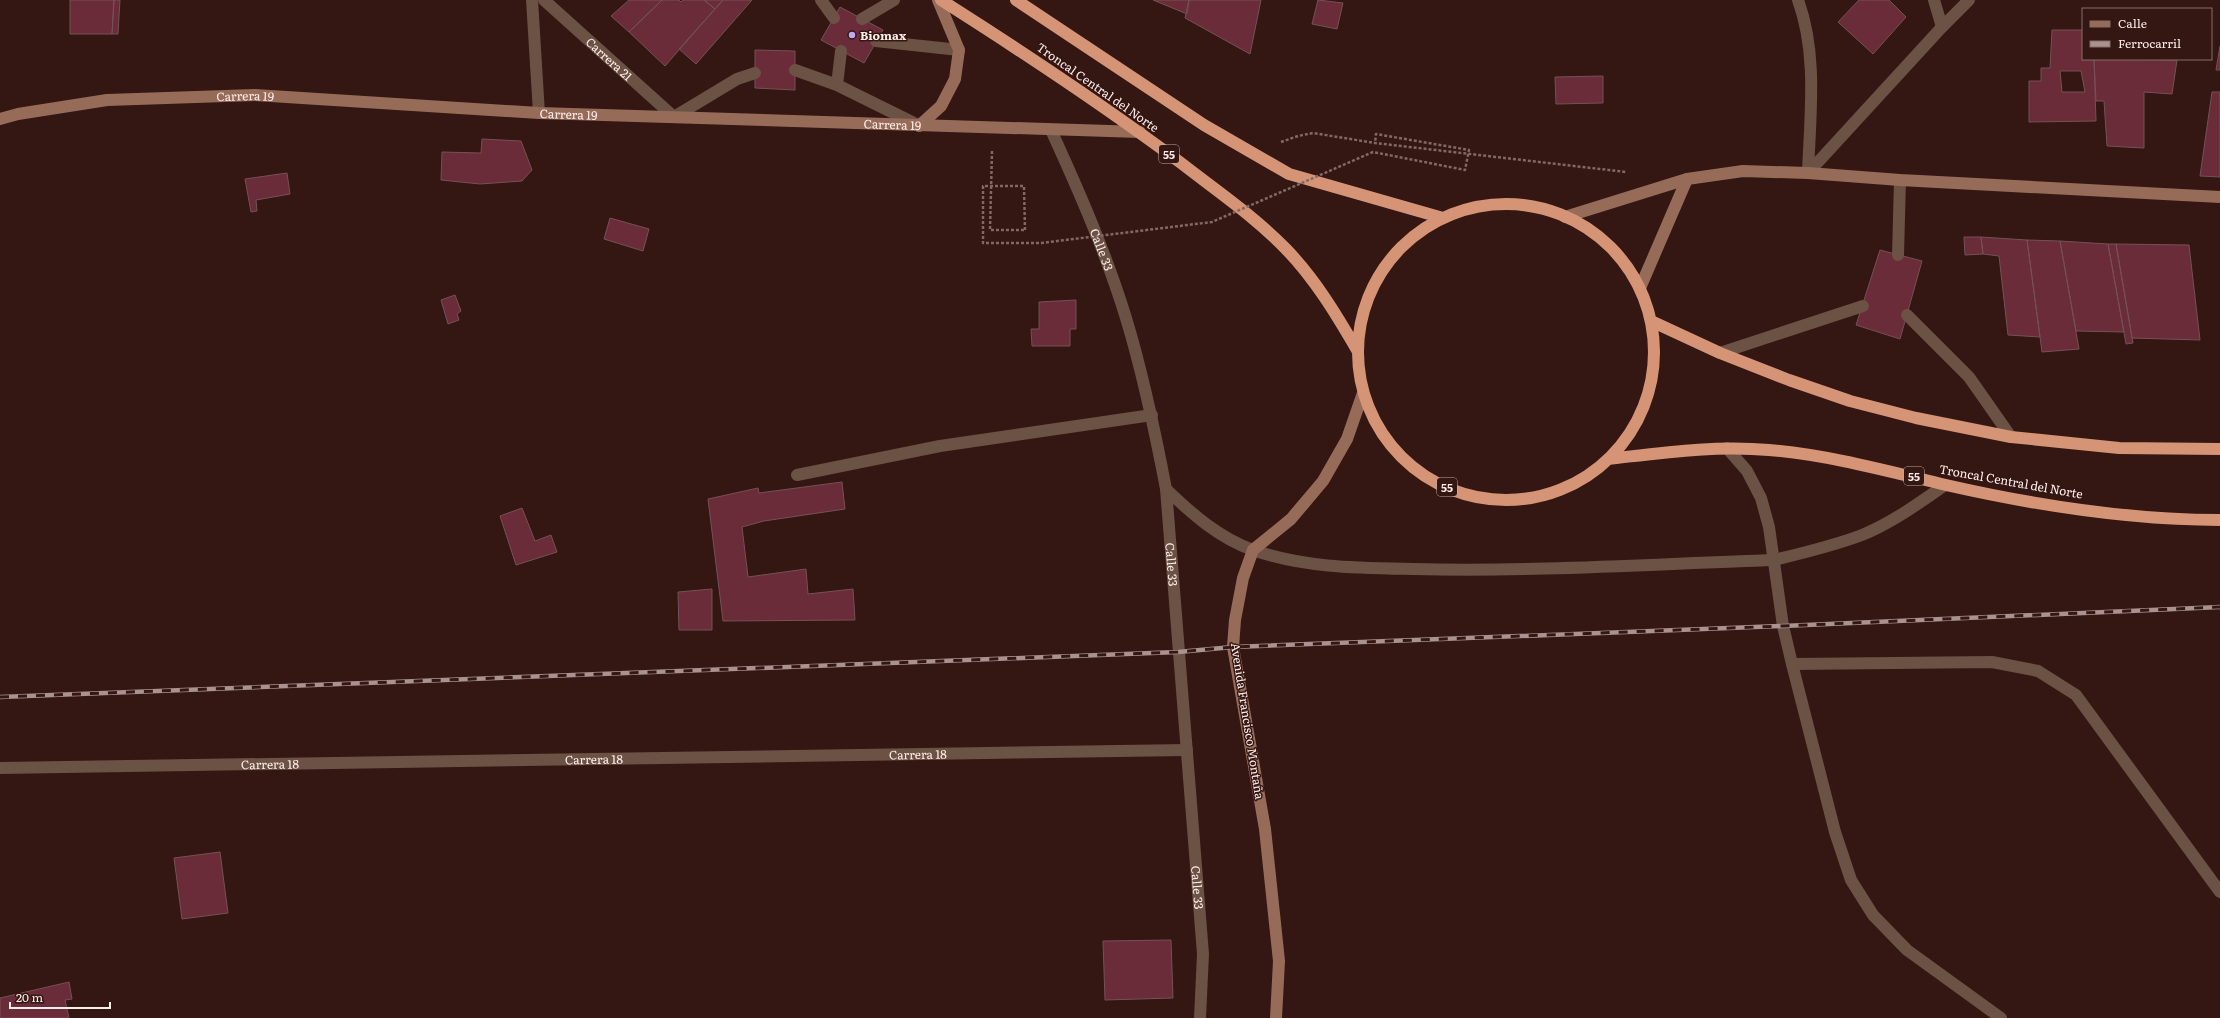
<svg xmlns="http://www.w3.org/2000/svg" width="2220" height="1018" viewBox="0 0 2220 1018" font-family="Literata,serif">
	<rect width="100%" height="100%" fill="#341613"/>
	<path fill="#6a2c39" stroke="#755157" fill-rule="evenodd" d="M70,0H114L112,34H70Z
		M114,0H120L118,34H112Z
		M629,0H662L629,32L611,16Z
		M662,0H679L681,2L683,0H704L715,9L665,66L629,32Z
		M704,0H723L715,9Z
		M723,0H752L696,64L679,49Z
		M1153,0H1189L1187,14Z
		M1189,0H1261L1250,54L1185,18Z
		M1318,0L1343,3L1337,29L1312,24Z
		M1859,0H1889L1906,17L1873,54L1838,22Z
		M840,7L883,30L864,63L821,40Z
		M2052,30H2083V59H2094L2096,121L2029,122V81H2041V68H2050ZM2060,71H2081L2085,92H2062Z
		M2220,46V70H2216Z
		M755,50L795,51V90L755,88Z
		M2094,59L2177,60L2172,94L2144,92V148L2107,146L2104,101H2096Z
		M1603,76V103L1556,104L1555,77Z
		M2212,92H2220V177L2200,176Z
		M482,139L521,141L532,170L522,181L480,184L441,180L442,152L481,153Z
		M287,173L290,194L256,200L257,211L251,212L245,179Z
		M610,218L649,229L643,251L604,239Z
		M1964,237H1981L1983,254L1965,255Z
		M1981,237L2027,240L2040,337L2008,335L1999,256L1983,254Z
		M2027,240L2060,241L2079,349L2042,352Z
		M2060,241L2108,244L2124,332L2076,331Z
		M2108,244H2116L2133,343L2126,344Z
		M2116,244L2189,245L2200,340L2132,338Z
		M1880,250L1922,261L1900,339L1856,325Z
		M455,295L461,311L457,314L459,320L448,324L441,300Z
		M1076,300V329H1070V346H1032L1031,329H1039V302Z
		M842,482L845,509L764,521L742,527L748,577L806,569L808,594L853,589L855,620L723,621L708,499L758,488L759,493Z
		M522,508L535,541L551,535L557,552L516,565L500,516Z
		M712,589V630H679L678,592Z
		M220,852L228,913L182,919L174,858Z
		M1171,940L1173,998L1105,1000L1103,941Z
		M69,982L72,999L65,1000L69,1018H0V998Z"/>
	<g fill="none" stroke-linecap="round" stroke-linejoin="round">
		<path stroke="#816865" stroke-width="2.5" stroke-dasharray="3 2" stroke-linecap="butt" d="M1281,142L1298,136L1313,133L1375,143L1626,172
			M992,151L990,230H1025"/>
		<path stroke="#6c5145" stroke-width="12" d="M821,0L834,18
			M862,19L894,0
			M876,41L959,50
			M795,70L837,85L918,125
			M837,85L841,51
			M674,117L737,79L755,73
			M1898,255L1900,180
			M1907,315L1969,377L2011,437
			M1720,353L1863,306
			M1792,664L1992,662L2038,671L2076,695L2220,892"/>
		<g stroke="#6c5145" stroke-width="12">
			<path d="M532,0L539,113"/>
			<path id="s1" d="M544,0L674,117"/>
			<path d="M1798,0C1818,55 1810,115 1808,173"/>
			<path d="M1934,0L1942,27"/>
			<path id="s2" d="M1051,130C1079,191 1106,253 1126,318C1143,374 1155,431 1166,489L1203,954L1200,1018"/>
			<path d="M1808,173L1942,27L1969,0"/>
			<path d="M1727,448L1747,471L1761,498L1769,527L1783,626L1792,664L1835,832L1851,880L1873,915L1907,950L2001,1018"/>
			<path d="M797,475L940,446L1152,415"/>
			<path d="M1166,489C1192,514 1219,538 1253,550C1304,568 1360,568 1413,569C1533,572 1654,564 1774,560C1803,553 1833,546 1862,535C1892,523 1919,503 1945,485"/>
			<path id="s3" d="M0,768L1187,750"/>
		</g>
		<g stroke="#966c59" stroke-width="12">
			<path id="s4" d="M0,119L18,114L107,100L255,95L539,113L1140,132"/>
			<path d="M919,126L941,106L955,79L959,50L938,0"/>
			<path d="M1565,217L1687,179L1743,171L1808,173L1900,180L2220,197"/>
			<path d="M1640,288L1687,179"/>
			<path d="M1276,1018L1279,961L1265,829L1233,647L1235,620L1243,578L1253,550L1291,519L1323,481L1347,439L1363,393"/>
		</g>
		<path stroke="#d59476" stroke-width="12" d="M941,0C1023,52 1103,105 1181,163C1217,191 1254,216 1286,249C1315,279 1336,314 1357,350
			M1016,0L1204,125L1289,174L1443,218
			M1358 352a148 148 0 1 1 296 0a148 148 0 1 1-296 0Z
			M1651,321L1720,353L1789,380L1850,401L1916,418L2011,437L2119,448L2220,449
			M1608,459C1661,453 1715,445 1769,450C1829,455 1887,471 1946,485C2034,505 2129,520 2220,520"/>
		<g stroke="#a9928f" stroke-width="4.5">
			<path id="rail" d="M0,697L1178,652L1233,647L1783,626L2220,607"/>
		</g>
		<use href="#rail" stroke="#341613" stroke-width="3" stroke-dasharray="9" stroke-linecap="butt"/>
		<path stroke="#816865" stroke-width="2.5" stroke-dasharray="3 2" stroke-linecap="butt" d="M1025,230L1024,186H983V243H1041L1212,222L1373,152L1465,170L1469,150L1376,134L1375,143"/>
	</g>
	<circle fill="#bea9f5" stroke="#341613" stroke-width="1.5" cx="852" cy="35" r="4"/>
	<g text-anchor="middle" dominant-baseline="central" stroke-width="3" stroke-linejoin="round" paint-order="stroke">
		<g fill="#341613" stroke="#c2acaa" stroke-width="1">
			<rect x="1159" y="145" width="20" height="18" rx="3"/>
			<rect x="1904" y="467" width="20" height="18" rx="3"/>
			<rect x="1437" y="478" width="20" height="18" rx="3"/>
		</g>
		<g font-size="11" font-weight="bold" fill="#ffedea">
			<text x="1169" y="154">55</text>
			<text x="1914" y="476">55</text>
			<text x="1447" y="487">55</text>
		</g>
		<g font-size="12" font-weight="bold" fill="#ffedea" stroke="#341613" text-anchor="start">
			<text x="860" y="35">Biomax</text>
		</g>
		<g font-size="12" fill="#ffedea" stroke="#341613">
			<text stroke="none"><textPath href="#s1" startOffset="88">Carrera 21</textPath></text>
			<text transform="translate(1098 87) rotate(35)">Troncal Central del Norte</text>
			<text stroke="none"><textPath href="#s4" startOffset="247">Carrera 19</textPath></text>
			<text stroke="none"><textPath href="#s4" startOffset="571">Carrera 19</textPath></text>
			<text stroke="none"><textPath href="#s4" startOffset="895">Carrera 19</textPath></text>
			<text stroke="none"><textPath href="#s2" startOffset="130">Calle 33</textPath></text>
			<text transform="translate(2011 481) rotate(10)">Troncal Central del Norte</text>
			<text stroke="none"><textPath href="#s2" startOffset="454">Calle 33</textPath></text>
			<text transform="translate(1248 721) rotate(81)">Avenida Francisco Montaña</text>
			<text stroke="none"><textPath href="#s3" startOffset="918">Carrera 18</textPath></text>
			<text stroke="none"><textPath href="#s3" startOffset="594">Carrera 18</textPath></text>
			<text stroke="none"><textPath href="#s3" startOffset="270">Carrera 18</textPath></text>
			<text stroke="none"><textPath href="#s2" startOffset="778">Calle 33</textPath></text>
		</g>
	</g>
	<rect x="2082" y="8" width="130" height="52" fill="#341613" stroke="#856c69"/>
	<rect x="2090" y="21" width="20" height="6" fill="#966c59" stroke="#856c69"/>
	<text x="2118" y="28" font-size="12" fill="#ffedea">Calle</text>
	<rect x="2090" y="41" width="20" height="6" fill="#a9928f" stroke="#856c69"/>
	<text x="2118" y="48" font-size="12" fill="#ffedea">Ferrocarril</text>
	<path d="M10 1002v6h100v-6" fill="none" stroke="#ffedea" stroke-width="2"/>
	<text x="16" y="1002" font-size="12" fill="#ffedea" stroke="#341613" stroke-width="3" paint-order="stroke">20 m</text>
</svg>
